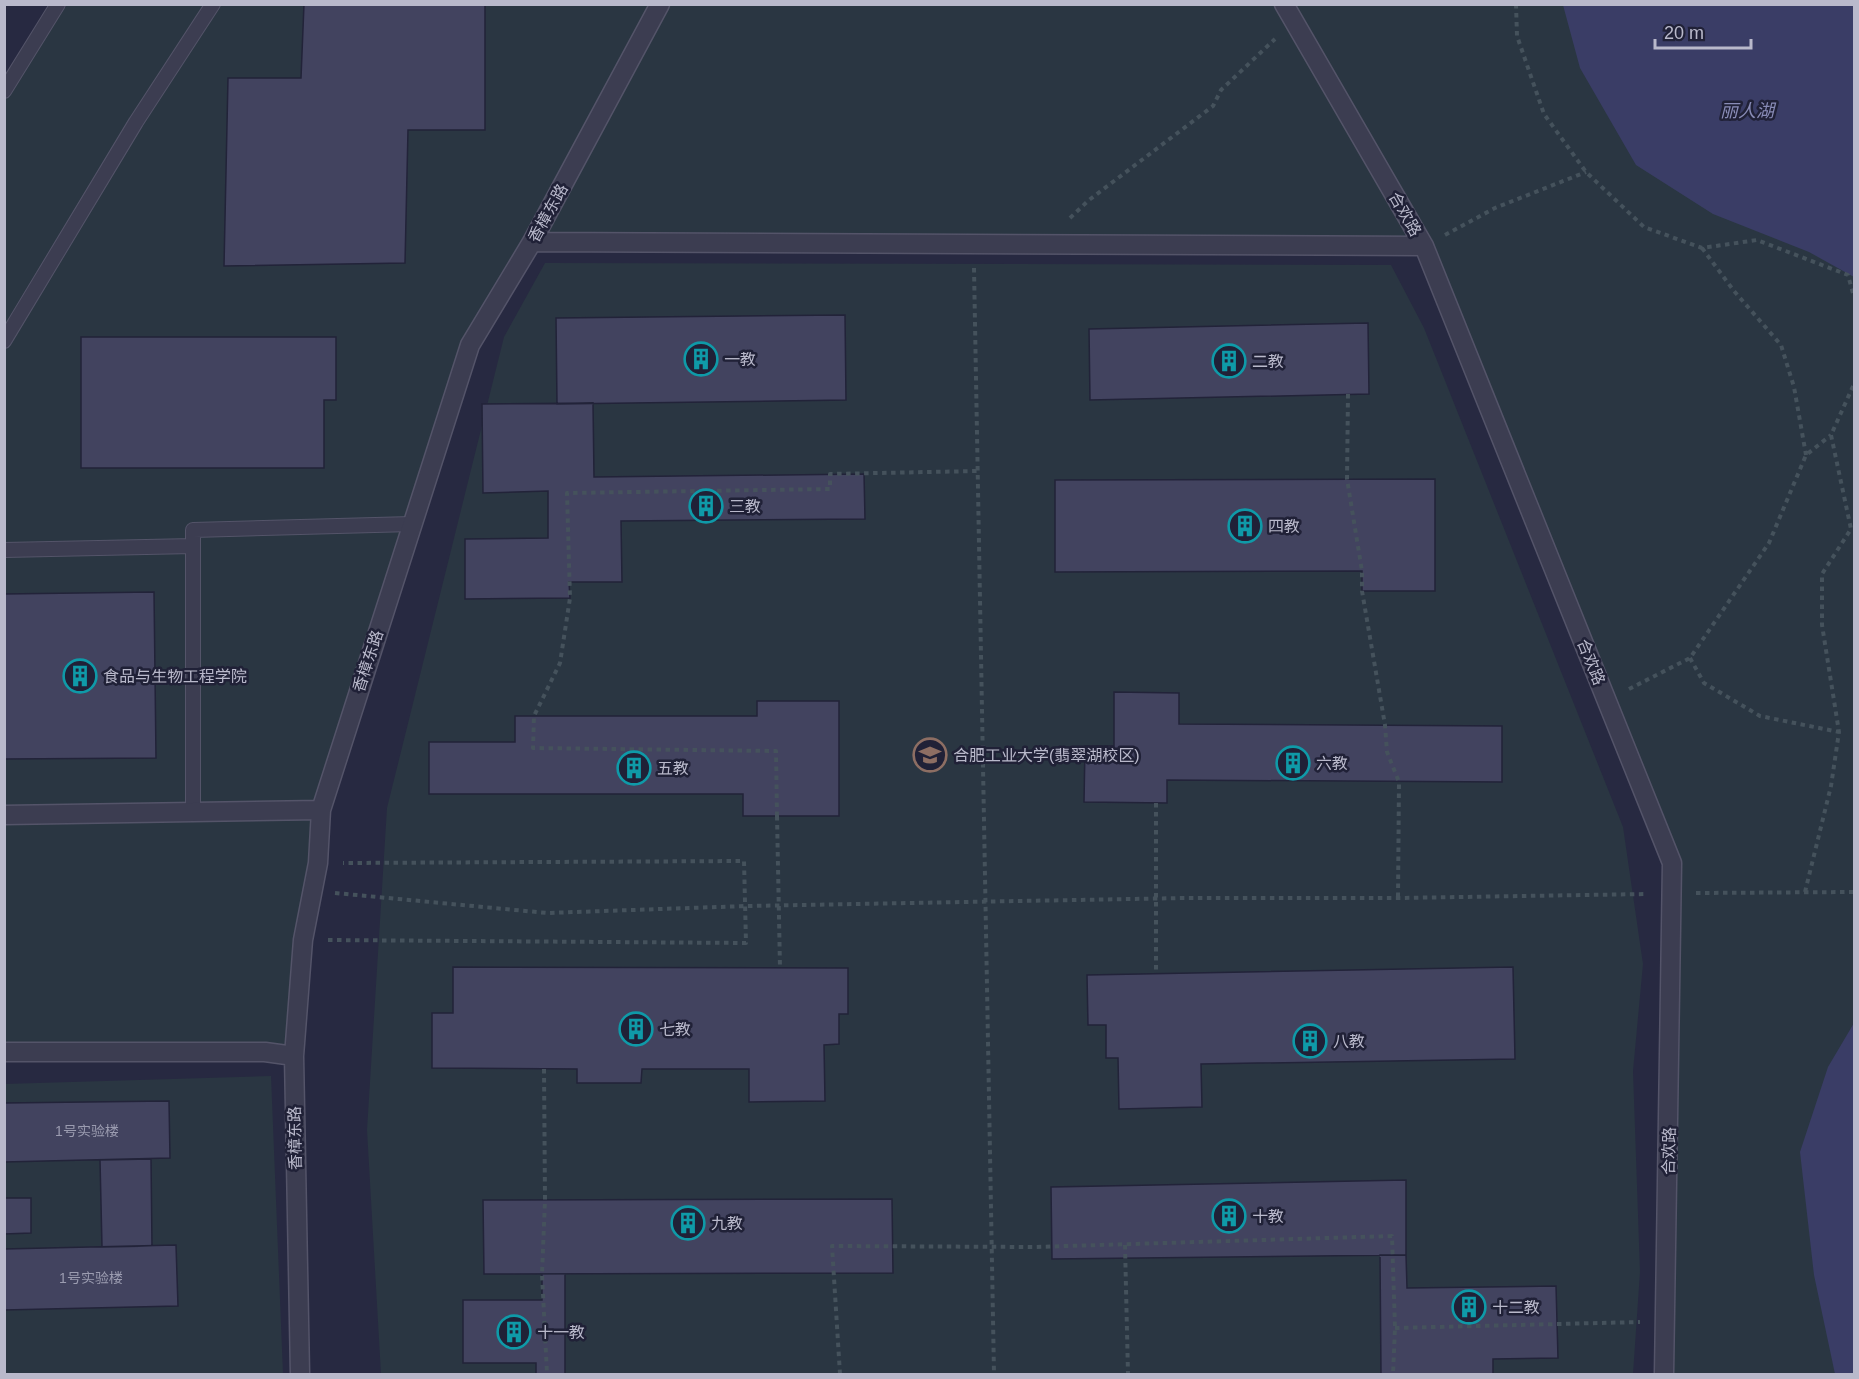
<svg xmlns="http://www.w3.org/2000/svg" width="1859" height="1379" viewBox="0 0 1859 1379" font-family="Helvetica,'Noto Sans SC',sans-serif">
	<rect width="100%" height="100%" fill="#272941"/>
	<path fill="#2a3642" d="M67,5H1854V1374H1664L1672,863L1423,246L532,242L470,345L320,808L5,814V95Z
		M545,263L1391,265L1424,328L1623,827L1643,964L1633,1071L1640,1272L1633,1374H381L367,1130L387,808L504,337Z
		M317,813L293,1056L5,1052L4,816Z
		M271,1076L283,1374H5L4,1084Z"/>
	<path fill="#3a3d66" d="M1563,5H1854V277L1809,252L1713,214L1636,165L1580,68Z
		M1854,1023V1374H1835L1814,1275L1800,1152L1828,1067Z"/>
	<path fill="#42435f" stroke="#222339" stroke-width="1.5" d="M304,4H485V130H408L405,263L224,266L228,78H301Z
		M845,315L846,400L557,404L556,318Z
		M1368,323L1369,394L1090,400L1089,329Z
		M81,337H336V400H324V468H81Z
		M593,403L594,477L864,474L865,519L621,521L622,582H569L570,598L465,599V539L548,538V491L483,493L482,404Z
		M1435,479V591H1362V571L1055,572V480Z
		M154,592L156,758L4,759V594Z
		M1114,692L1179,693V724L1502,726V782L1167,780V803L1084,802L1085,746H1114Z
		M757,701H839V816H743V794H429V742H515V716H757Z
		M453,967L848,968V1014H839V1044L824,1045L825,1101L749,1102V1069H642L641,1083H577V1069L432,1068V1013H453Z
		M1513,967L1515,1059L1201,1064L1202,1107L1119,1109L1118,1058H1106V1025H1088L1087,975Z
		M169,1101L170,1158L4,1162V1103Z
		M151,1159L152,1246L102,1247L100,1160Z
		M1406,1180V1255L1052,1259L1051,1187Z
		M4,1198H31V1233L4,1234Z
		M892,1199L893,1273L484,1274L483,1200Z
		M176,1245L178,1306L4,1310V1249Z
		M1380,1255H1406L1407,1288L1556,1286L1558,1358L1493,1359V1374H1381Z
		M542,1274H565V1374H536V1363H463V1300H542Z"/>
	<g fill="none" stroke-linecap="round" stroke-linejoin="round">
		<g stroke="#545469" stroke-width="16">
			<path id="service" d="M4,91L58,4
				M4,341L136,122L213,4
				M4,550L193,546
				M193,812V530L412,524"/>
		</g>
		<g stroke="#545469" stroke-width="21">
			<path id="minor" d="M1284,4L1424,246L1672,863L1664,1374
				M532,242L1424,246
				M4,815L321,810
				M4,1052H265L294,1056
				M300,1374L294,1056L303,940L318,863L321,810L470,345L532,242L660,4"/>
		</g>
		<path stroke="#45525c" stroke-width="4" stroke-dasharray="4.5 4.5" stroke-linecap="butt" d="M1516,4L1517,36L1544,114L1586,172L1644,227L1702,248L1757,240L1848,275L1854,297
			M1070,218L1089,200L1213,106L1221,90L1275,39
			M1445,235L1495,208L1586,172
			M1702,248L1734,291L1781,345L1794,387L1806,455
			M974,268L994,1374
			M1348,394L1347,479L1362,571V591L1385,725L1387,752L1399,782L1398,898
			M1690,658L1704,683L1760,716L1839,732
			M1629,689L1690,658L1769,543L1806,455L1831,435
			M777,816L776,751L533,748L534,716L560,663L570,598L567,493L830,489V474L977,471
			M1805,892L1831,786L1839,732L1822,625V574L1851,529L1831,435L1854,384
			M335,893L547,913L746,906L1184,898H1398L1647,894
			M1696,893L1854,892
			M328,940L746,943L744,861L343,863
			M544,1069L545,1200L542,1274L547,1374
			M1125,1245L1128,1374
			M1395,1328L1640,1322
			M840,1374L832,1246L1035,1247L1392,1236L1395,1328L1393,1374"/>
		<use href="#service" stroke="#3c3d51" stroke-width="14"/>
		<use href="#minor" stroke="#3c3d51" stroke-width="18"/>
		<path stroke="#45525c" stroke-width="4" stroke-dasharray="4.5 4.5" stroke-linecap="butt" d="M1156,803V973
			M777,816L780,968"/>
	</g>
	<defs>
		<g id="building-ring" transform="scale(1.725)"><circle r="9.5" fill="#202137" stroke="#0f9aa8" stroke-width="1.5"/><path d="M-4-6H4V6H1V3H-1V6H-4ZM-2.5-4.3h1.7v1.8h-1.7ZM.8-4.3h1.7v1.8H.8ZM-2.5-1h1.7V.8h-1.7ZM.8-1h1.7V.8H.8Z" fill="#0f9aa8"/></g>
		<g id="university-ring" transform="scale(1.725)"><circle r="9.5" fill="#202137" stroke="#8d6e63" stroke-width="1.5"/><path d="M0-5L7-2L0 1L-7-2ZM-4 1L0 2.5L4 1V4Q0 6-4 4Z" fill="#8d6e63"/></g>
	</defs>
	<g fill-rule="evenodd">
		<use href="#building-ring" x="701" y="359"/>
		<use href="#building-ring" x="1229" y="361"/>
		<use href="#building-ring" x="706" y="506"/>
		<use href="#building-ring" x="1245" y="526"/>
		<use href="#building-ring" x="80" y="676"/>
		<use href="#university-ring" x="930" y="755"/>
		<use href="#building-ring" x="1293" y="763"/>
		<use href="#building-ring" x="634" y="768"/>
		<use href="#building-ring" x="636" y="1029"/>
		<use href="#building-ring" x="1310" y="1041"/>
		<use href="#building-ring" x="1229" y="1216"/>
		<use href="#building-ring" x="688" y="1223"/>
		<use href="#building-ring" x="1469" y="1307"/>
		<use href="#building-ring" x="514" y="1332"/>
	</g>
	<g text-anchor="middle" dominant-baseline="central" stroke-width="5" stroke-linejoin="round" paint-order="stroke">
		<g font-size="14" fill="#9b9cb0">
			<text x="87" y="1131">1号实验楼</text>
			<text x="91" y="1278">1号实验楼</text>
		</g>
		<g font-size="16" fill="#b9b9cb" stroke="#202137">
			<text transform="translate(548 213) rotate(-61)">香樟东路</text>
			<text transform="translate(1405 214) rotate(60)">合欢路</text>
			<text transform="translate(368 661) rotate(-72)">香樟东路</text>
			<text transform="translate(1591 662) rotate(68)">合欢路</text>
			<text transform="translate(295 1138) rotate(-91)">香樟东路</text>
			<text transform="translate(1669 1151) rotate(-89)">合欢路</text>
		</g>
		<g font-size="16" fill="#b9b9cb" stroke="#202137" text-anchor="start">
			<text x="724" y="359">一教</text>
			<text x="1252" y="361">二教</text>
			<text x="729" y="506">三教</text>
			<text x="1268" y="526">四教</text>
			<text x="103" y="676">食品与生物工程学院</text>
			<text x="953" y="755">合肥工业大学(翡翠湖校区)</text>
			<text x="1316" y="763">六教</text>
			<text x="657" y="768">五教</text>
			<text x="659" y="1029">七教</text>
			<text x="1333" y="1041">八教</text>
			<text x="1252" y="1216">十教</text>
			<text x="711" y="1223">九教</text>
			<text x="1492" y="1307">十二教</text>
			<text x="537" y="1332">十一教</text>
		</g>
		<g font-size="18" font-style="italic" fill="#888bb6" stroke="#202137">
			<text x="1747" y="111">丽人湖</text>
		</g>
	</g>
	<rect width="1859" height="1379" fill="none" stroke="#b9b9cb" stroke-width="12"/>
	<path d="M1655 39v9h96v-9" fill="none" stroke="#b9b9cb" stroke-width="3"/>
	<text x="1664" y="39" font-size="18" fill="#b9b9cb" stroke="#202137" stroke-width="4.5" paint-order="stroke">20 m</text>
</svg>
